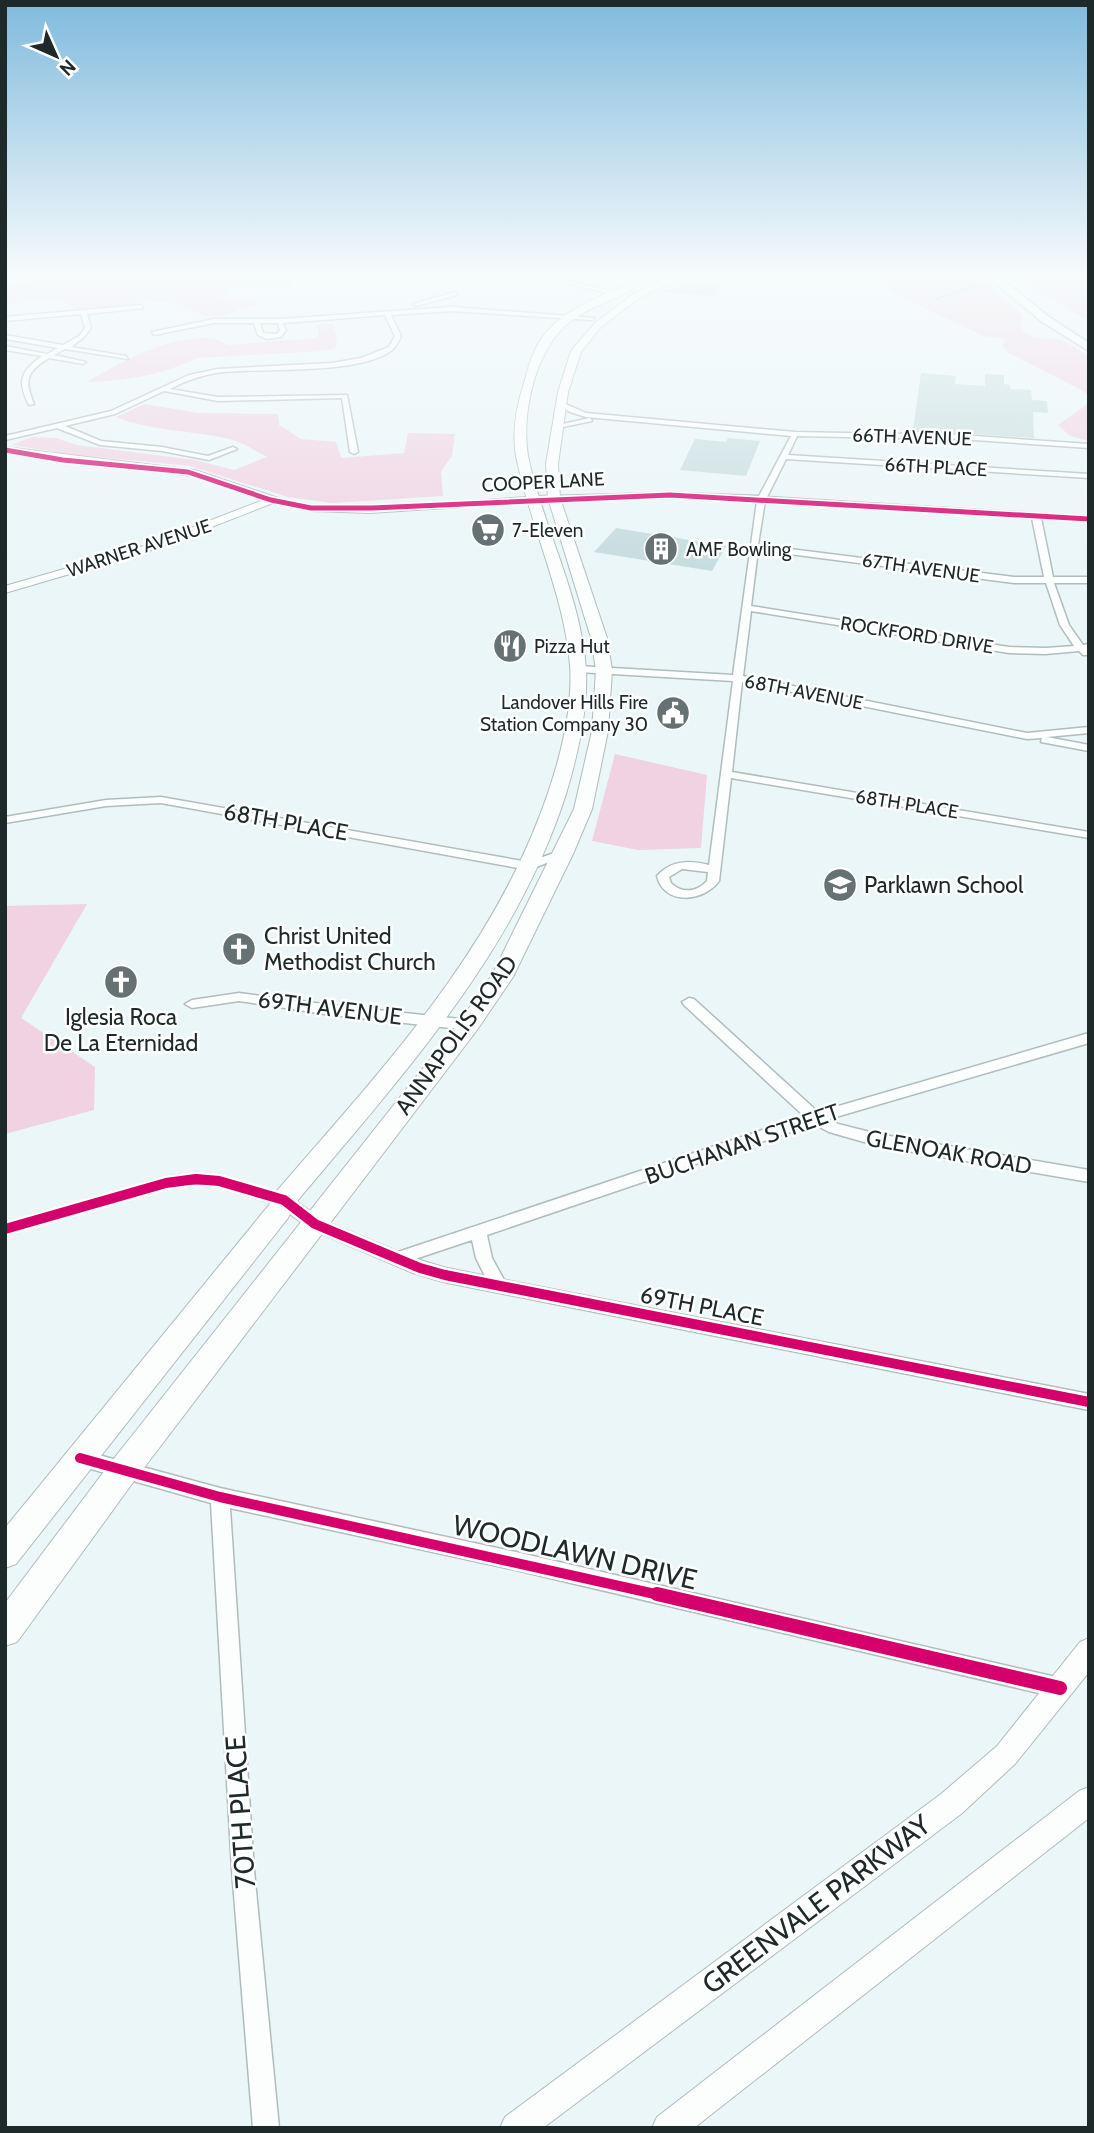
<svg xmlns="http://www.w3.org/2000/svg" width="1094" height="2133" viewBox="0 0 1094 2133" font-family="Cabin,sans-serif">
	<rect width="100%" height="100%" fill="#eaf6f8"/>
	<path fill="#f0d2e2" d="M52,271H327L291,277L293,282L290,286L234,285L221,298L252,300L257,304L221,316H204L175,303L145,301L123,307L77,311C60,293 27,301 5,305V288L31,280L33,274Z
		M885,271H973L1021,314L1022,330L1034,337L1062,340L1089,356V396L1083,391L1009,353L1002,346L1006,339L983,336L891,292Z
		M1015,271H1089V321L1035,289Z
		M333,324L337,340L335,348L324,351L197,358C163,375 125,381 88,382C118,362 195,322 228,345L315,338L319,336L317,325Z
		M1089,403V441L1070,436L1058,425Z
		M144,404L198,413L278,414L279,425L301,439L336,442L341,458L404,453L408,433L455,434L452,456L441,471L443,496L332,503L288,497L190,466L69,454L12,445L32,437L56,438L77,445L195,460L234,470L267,457C257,452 244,443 233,440C195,430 153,432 116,417Z
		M615,754L707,775L701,848L638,850L592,841Z
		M87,904L21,1018L95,1067L94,1110L5,1134V906Z"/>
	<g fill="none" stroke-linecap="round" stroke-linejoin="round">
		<path stroke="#84c4cd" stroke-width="2" d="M1025,277L1042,271
			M936,299L976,286"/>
	</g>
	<path fill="#c6dcdf" d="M724,272L719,290L713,296L660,292Z
		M921,373L956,376L955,384L985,386V374L1004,375V384L1010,385V389L1031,390L1032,400L1047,401L1048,413L1033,412L1034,438L913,430Z
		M728,438L760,441L746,476L680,470L695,439L726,442Z
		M616,528L726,546L712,571L594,552Z
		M523,638L527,652L497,655L494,640Z"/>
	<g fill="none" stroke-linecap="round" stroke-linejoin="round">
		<g stroke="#b1bcbd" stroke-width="3">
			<path id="minor" d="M514,271H524L619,293L616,295Z
				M455,292L457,295L416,306L413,304Z
				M141,305L143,308L87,314L91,328L83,338L71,347L126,356L128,359L65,349L54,355L86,362L83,364L49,358C26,372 24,380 34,404L29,405C17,381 20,372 42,356L5,350V346L47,354L58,348L5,339V335L63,345L79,336L85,328L81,314L5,321V317Z
				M451,307L595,318L592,320L451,311L391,315L401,336C399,340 396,347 392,350C359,376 260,367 216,373C199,376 185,381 170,389L218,397L347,395L358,452L354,454L350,452L342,398L218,401L164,391L115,414L65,426L101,441L162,447L208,456L233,447L237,449L209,460L162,451L100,445L57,428L5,440V436L111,411L189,375L218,369L332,363L361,358L389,347L395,336L385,315L283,323L286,330L281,337L267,339L258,335L254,323H214L154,335L152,332L214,319H280ZM260,323H278L280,330L277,334L263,333Z
				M561,402L586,413L795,432L898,434L916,432L1089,444V448L916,436L898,438L797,436L788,455L1089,474V478L786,459L767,497L1089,517V521L1041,518L1053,577H1089V583H1054L1069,625L1083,645L1089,644V655H1083L1079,651L1046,654L1009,653L751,611L743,676L1027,733L1089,727V733L1047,737L1089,745V751L1041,742L1042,738L1027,739L742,682L732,772L1089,832V838L731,778L719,881C704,902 664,906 657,876C671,860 690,860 709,865L733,681L578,672L573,669L578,666L733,675L757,501L670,497L554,500L550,498L554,496L670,493L759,496L791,436L586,417L570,412L559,405ZM765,501L1032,518L1044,577H1014L758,545ZM758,550L1014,583H1046L1060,625L1074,646L1046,648L1009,647L751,606ZM682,869L708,872L707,881C697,892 682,894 671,883L669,877Z
				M590,418L592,421L558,428L554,426Z
				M161,797L528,862L563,850L569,854L529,870L161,803L106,806L5,823V817L106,800Z
				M239,993L331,1005L469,1020L476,1025L469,1030L331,1015L239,1001L192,1008L185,1004L192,1000Z
				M689,998L694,999L818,1112L1089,1033V1043L829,1119L838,1124L878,1134L1089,1170V1182L878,1146L829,1132L814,1124L487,1235L492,1258L504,1280L1089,1394V1410L445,1282L414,1273L309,1228L279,1205L219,1187L196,1185L166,1189L5,1235V1223L166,1177L196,1173L219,1175L289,1196L321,1220L398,1252L804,1116L684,1005L682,1002ZM472,1240L476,1258L485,1276L445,1268L415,1259Z
				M80,1450L220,1488L516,1552L1060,1678L1067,1681L1070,1688L1067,1695L1060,1698L516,1570L230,1508L254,1870L279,2128H253L232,1870L211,1503L74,1464L71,1458L74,1452Z"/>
		</g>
		<g stroke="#b1bcbd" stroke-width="2">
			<path id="tertiary" d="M5,447L195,470L284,500L311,505L401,506L554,495L559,498L554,501L370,513L311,511L273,503L155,549L5,593V586L147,545L263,500L194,476L29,457L5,453Z
				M1089,1638V1672L1015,1764L961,1814L543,2128H500L505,2117L941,1794L997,1746L1080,1642Z
				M1089,1787V1818L694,2128H652L657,2117L1079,1791Z"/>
		</g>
		<g stroke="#b1bcbd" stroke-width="2">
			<path id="primary" d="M682,271H693L638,299L601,327L581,352L568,392L558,464L560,498L607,638L612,670L608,731L592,809L573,854L513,977L477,1030L134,1481L17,1642L5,1646V1603L112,1461L461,1020L492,975L574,809L592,731L596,670L591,638L548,498L546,464L558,392L571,351L595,323L632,295Z
				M630,283L638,285C619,299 594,305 575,318C536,344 521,411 528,456C543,528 581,595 586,669C588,711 578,754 566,794C515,954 399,1079 294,1205L288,1218L16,1564L5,1568V1528L269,1205L275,1193C383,1068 496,949 549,790C562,751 573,706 570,665C564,593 530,526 516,456C512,432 516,409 523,386C527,374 529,362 535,350C551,314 596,298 630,283Z"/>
		</g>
		<g stroke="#b1bcbd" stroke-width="3">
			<path id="motorway" d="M981,271H992L1049,317L1089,343V351L1041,321Z"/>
		</g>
		<use href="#minor" fill="#fcfefe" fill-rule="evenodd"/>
		<use href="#tertiary" fill="#fcfefe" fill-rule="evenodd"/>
		<use href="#primary" fill="#fcfefe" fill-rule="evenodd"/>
		<use href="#motorway" fill="#fcfefe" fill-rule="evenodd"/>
		<g stroke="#fff" stroke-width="8">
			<path id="cycleway-far3" d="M5,450L63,460L188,472L271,500L311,508H372L670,495L1089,519"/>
		</g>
		<g stroke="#fff" stroke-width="13">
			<path id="cycleway-far2" d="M189,1180H207"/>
		</g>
		<g stroke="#fff" stroke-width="15">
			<path id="cycleway-far1" d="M5,1229L166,1183L196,1179L219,1181L284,1200L315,1224L420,1268L445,1275L1089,1402
				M80,1458L220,1497L664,1596"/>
		</g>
		<g stroke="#fff" stroke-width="18">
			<path id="cycleway" d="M657,1594L1060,1688"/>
		</g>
		<use href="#cycleway-far3" stroke="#d6006c" stroke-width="5"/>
		<use href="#cycleway-far2" stroke="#d6006c" stroke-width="9"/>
		<use href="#cycleway-far1" stroke="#d6006c" stroke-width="10"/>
		<use href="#cycleway" stroke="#d6006c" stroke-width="14"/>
	</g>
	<linearGradient id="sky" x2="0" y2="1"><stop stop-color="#80badd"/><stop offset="0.48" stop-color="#f6fbfc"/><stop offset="1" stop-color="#f6fbfc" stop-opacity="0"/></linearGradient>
	<rect width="1094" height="570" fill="url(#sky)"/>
	<defs>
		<g id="supermarket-disc" transform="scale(1.75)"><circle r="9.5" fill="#657172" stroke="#fff"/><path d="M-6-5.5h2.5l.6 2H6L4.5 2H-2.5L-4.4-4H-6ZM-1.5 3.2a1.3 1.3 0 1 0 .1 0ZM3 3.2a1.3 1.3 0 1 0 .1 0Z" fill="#fff"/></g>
		<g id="building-disc" transform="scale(1.75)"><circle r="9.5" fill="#657172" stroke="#fff"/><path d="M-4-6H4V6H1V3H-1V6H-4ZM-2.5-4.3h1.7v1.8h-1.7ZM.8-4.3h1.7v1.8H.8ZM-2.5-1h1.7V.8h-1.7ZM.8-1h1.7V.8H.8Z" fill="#fff"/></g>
		<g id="restaurant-disc" transform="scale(1.75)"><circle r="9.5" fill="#657172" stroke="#fff"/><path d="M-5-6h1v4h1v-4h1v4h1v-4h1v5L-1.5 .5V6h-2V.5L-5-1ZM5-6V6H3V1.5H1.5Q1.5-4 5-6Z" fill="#fff"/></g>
		<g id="civic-disc" transform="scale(1.75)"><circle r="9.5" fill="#657172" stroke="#fff"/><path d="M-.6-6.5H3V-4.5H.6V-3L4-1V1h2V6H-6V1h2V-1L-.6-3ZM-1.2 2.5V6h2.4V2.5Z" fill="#fff"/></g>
		<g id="school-disc" transform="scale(1.75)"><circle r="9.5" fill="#657172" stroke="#fff"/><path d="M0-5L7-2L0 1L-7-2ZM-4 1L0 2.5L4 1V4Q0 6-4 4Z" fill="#fff"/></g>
		<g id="church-disc" transform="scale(1.75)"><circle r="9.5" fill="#657172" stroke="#fff"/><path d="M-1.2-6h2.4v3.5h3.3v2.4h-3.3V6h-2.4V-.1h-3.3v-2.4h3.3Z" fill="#fff"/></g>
	</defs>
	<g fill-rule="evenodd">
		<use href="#supermarket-disc" x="488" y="530"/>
		<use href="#building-disc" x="661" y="549"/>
		<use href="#restaurant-disc" x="510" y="646"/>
		<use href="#civic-disc" x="673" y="713"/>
		<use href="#school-disc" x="840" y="885"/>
		<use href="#church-disc" x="239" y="949"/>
		<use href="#church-disc" x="121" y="982"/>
	</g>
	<g text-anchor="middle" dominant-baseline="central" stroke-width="5" stroke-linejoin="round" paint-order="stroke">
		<g font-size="19" fill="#1e292a" stroke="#fff">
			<text transform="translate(912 437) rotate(2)">66TH AVENUE</text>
			<text transform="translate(936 467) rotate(3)">66TH PLACE</text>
			<text transform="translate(543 482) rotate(-3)">COOPER LANE</text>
			<text transform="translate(139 548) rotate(-18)">WARNER AVENUE</text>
			<text transform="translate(921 568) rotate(8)">67TH AVENUE</text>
			<text transform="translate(917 635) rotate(9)">ROCKFORD DRIVE</text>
			<text transform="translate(804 692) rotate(11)">68TH AVENUE</text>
			<text transform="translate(907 804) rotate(9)">68TH PLACE</text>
		</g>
		<g font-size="19" fill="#1e292a" stroke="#fff" text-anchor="start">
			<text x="512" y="530">7-Eleven</text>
			<text x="686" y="549">AMF Bowling</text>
			<text x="534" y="646">Pizza Hut</text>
			<text x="648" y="702" text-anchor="end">Landover Hills Fire<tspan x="648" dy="22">Station Company 30</tspan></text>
		</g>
		<g font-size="23" fill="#1e292a" stroke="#fff">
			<text transform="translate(286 822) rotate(10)">68TH PLACE</text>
			<text transform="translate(330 1008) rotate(7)">69TH AVENUE</text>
			<text transform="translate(456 1035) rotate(-54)">ANNAPOLIS ROAD</text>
			<text transform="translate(742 1144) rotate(-19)">BUCHANAN STREET</text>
			<text transform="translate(949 1152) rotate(10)">GLENOAK ROAD</text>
			<text transform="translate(702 1306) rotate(11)">69TH PLACE</text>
		</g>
		<g font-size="23" fill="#1e292a" stroke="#fff" text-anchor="start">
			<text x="864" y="885">Parklawn School</text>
			<text x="264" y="936">Christ United<tspan x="264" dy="26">Methodist Church</tspan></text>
			<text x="121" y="1017" text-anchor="middle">Iglesia Roca<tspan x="121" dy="26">De La Eternidad</tspan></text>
		</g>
		<g font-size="28" fill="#1e292a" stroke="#fff">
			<text transform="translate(575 1552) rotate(13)">WOODLAWN DRIVE</text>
			<text transform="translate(240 1812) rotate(-94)">70TH PLACE</text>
			<text transform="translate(816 1904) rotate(-37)">GREENVALE PARKWAY</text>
		</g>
	</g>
	<rect width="1094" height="2133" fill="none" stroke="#1e292a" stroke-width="14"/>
	<g transform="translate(56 56) rotate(135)" stroke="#ffffff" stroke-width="5" paint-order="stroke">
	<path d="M0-5L12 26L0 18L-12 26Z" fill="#1e292a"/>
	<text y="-10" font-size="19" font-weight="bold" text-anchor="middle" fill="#1e292a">N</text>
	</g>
</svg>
